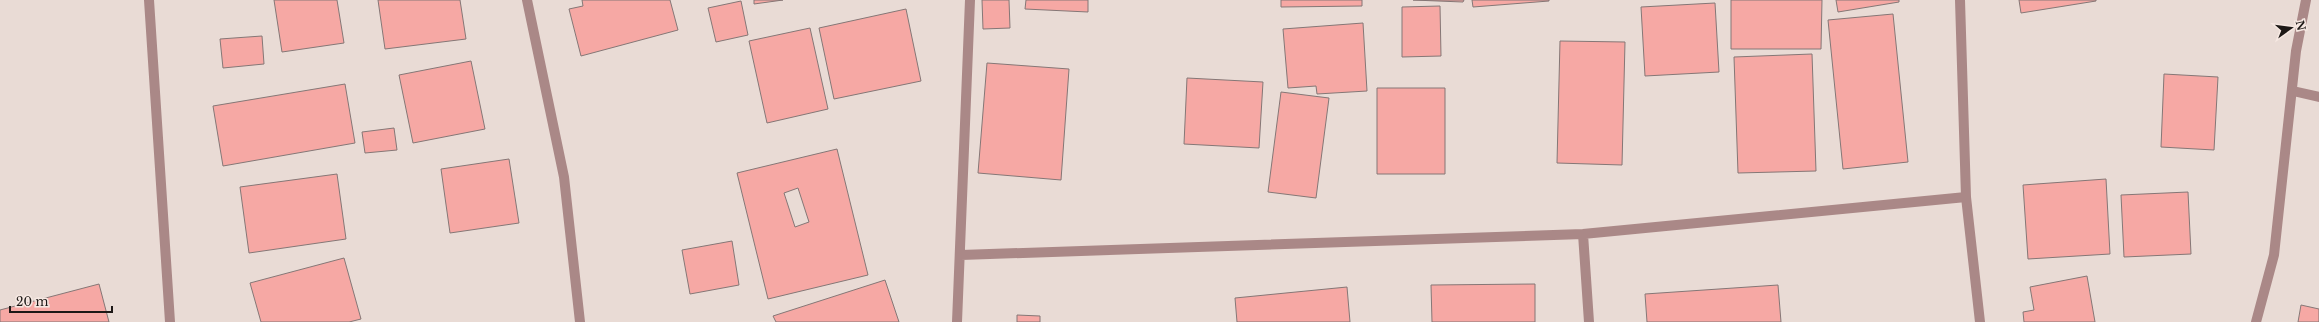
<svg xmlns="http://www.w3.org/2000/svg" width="2319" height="322" viewBox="0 0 2319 322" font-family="'Libre Baskerville',serif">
	<rect width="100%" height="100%" fill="#e9dbd5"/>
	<path fill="#f6a8a4" stroke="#857776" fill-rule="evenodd" d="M274,0H337L344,43L282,52Z
		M378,0H460L466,39L385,49Z
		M582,0H670L678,30L581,56L569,9L583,6Z
		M754,0H783L754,4Z
		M982,0H1009L1010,28L983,29Z
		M1026,0H1088V12L1025,9Z
		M1281,0H1362V6L1281,7Z
		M1413,0H1464L1463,2Z
		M1472,0H1549V1L1473,7Z
		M1731,0H1822L1821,49H1731Z
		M1836,0H1899V2L1838,12Z
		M2019,0H2096V1L2021,13Z
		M741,1L748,35L716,42L708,8Z
		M1715,3L1719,72L1645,76L1641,7Z
		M1440,6L1441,56L1402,57V7Z
		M906,9L921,81L834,99L819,28Z
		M1893,14L1908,162L1843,169L1828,20Z
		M1363,23L1367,91L1317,94L1316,86L1288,88L1283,29Z
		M810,28L828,109L767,123L749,41Z
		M262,36L264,64L223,68L220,39Z
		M1560,41L1625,42L1622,165L1557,163Z
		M1812,54L1816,171L1738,173L1734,57Z
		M471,61L485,129L413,143L399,75Z
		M987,63L1069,69L1061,180L978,173Z
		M2164,74L2218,77L2214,150L2161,147Z
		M1187,78L1263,82L1259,148L1184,144Z
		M345,84L355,143L223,166L213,106Z
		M1377,88H1445V174H1377Z
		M1281,92L1329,98L1316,198L1268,192Z
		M394,128L397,150L365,153L362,132Z
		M837,149L868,275L768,299L737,173ZM798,188L809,222L795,227L784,193Z
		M509,159L519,223L450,233L441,169Z
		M337,174L346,239L249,253L240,187Z
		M2106,179L2110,254L2028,259L2023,185Z
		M2188,192L2191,254L2124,257L2121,195Z
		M732,241L739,285L690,294L682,250Z
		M344,258L361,319L349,322H261L250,283Z
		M2087,276L2095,322H2024L2023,312L2034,310L2030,287Z
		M885,280L899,322H776L773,316Z
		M99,284L109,322H0V310Z
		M1535,284V322H1432L1431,285Z
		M1778,285L1781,322H1647L1645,294Z
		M1347,287L1350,322H1237L1235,298Z
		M2301,305L2319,309V322H2298Z
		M1017,315L1040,316V322H1017Z"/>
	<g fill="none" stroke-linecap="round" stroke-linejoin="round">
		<path stroke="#aa8887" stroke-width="10" d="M149,0L170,322
			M527,0L564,177L580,322
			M1960,0L1966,197L1980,322
			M2293,91L2319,97
			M1583,234L1589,322
			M961,255L1583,234L1966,197
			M957,322L970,0
			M2256,322L2274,255L2296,51L2306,0"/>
	</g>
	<g transform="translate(2291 28) rotate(76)" stroke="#f6e8e2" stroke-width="3" paint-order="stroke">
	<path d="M0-3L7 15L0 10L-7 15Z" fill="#1d1816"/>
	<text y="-6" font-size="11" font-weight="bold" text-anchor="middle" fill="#1d1816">N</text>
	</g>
	<path d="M10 306v6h102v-6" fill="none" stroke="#1d1816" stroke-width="2"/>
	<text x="16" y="306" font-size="12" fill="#1d1816" stroke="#f6e8e2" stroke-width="3" paint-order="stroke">20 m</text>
</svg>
